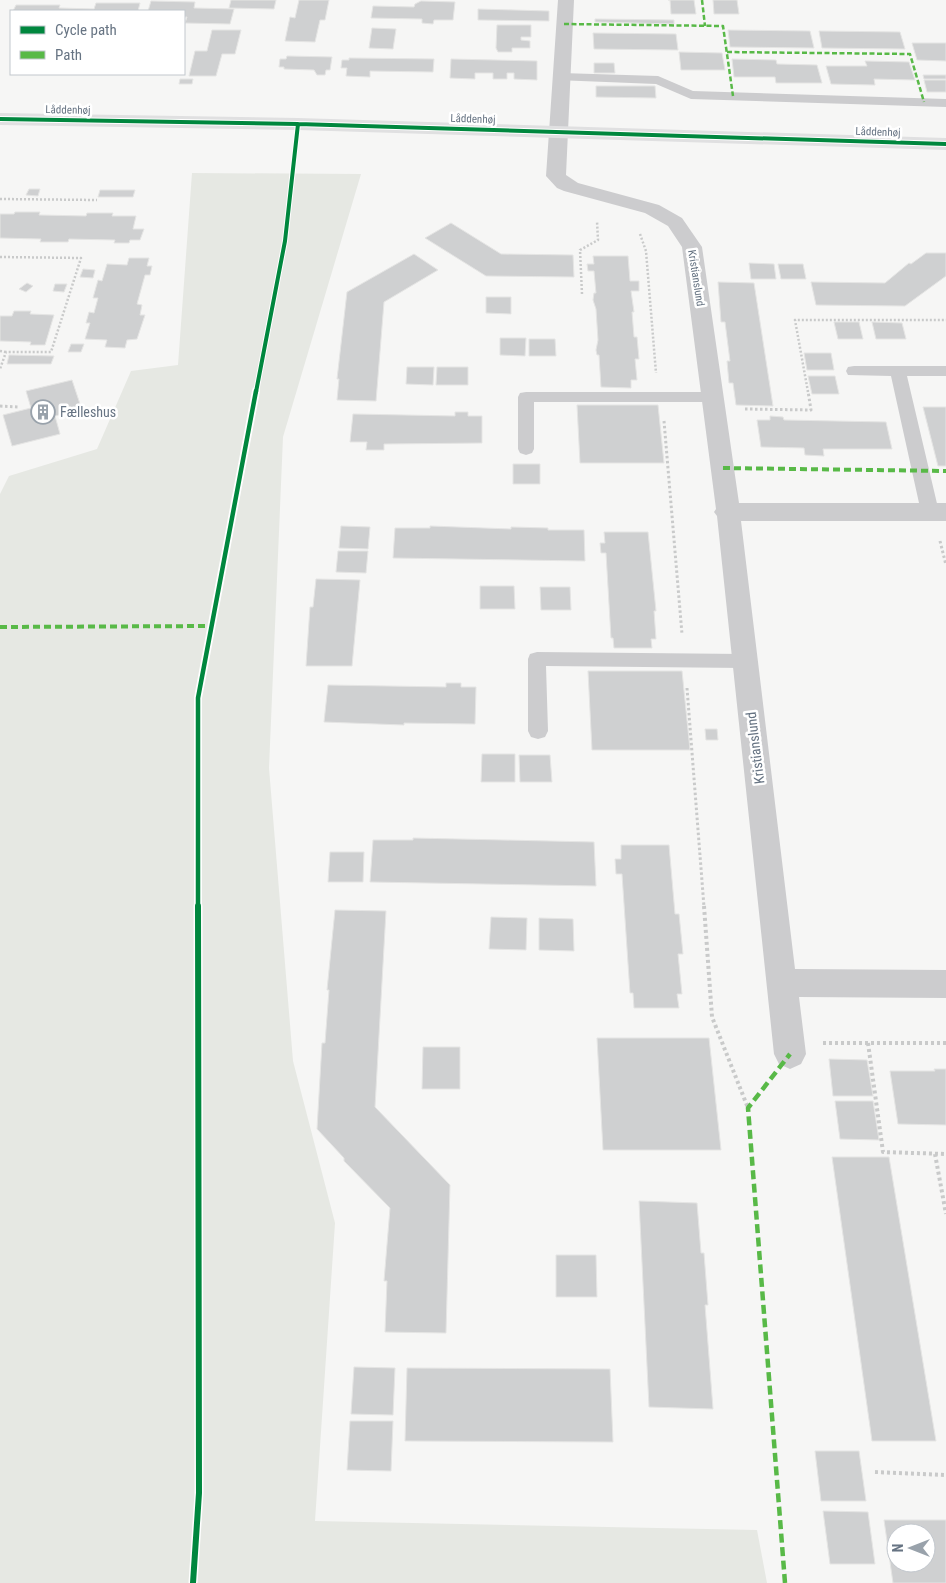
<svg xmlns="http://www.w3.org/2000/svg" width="946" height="1583" viewBox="0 0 946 1583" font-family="'Roboto Condensed',sans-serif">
	<rect width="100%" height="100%" fill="#f6f6f5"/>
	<path fill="#e6e8e3" d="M192,173L361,174L283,437L269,768L293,1061L335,1223L315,1521L757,1530L767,1583H0V494L9,476L97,449L131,371L178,365Z"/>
	<path fill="#cfd0d1" stroke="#e5e5e4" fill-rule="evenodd" d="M231,0H276L274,9L229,8Z
		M299,0H329L325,20H320L315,42L285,41L290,17L295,18Z
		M668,0H694L696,14H671L670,0Z
		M713,0H737L739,14H714Z
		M151,1L195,2L194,8L234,9L230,24L185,23L187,17H184V11H148Z
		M421,1L455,2L453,20H434L433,24L422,23V19L371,18L373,6L414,7L415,4Z
		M96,3H140L138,11H13L16,5H60L59,8L94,9Z
		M478,9L549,11V21L478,20Z
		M595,19L674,20V24L595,22Z
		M497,25H531V37H521V40L530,41V48H512V52H498L496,48Z
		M372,28L396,29L393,49L369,48Z
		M212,30H241L235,54H222L216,76H189L195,51H207Z
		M728,30L810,31L814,48L730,47Z
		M819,31L900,32L905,49L822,48Z
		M593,33L676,34L678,50L594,49Z
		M912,43H946V61L917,60Z
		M679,52L722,53L725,70H681Z
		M287,56L332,57L330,70H326L325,75H317L314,70L284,69V67H279L280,59H286Z
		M349,58L434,59L433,72L370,71V77L346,76L347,68H341L342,60H349Z
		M451,59L537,61V80L514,79V73H507V79H493V73H475V79L450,78Z
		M732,59L776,60L777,64L817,65L822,83H776L775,77H734Z
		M865,61L909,62L915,80L874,79L875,85L831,84L826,66H867Z
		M594,63H614L615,73H594Z
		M923,75H946V79H924Z
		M180,79H193L192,84H179Z
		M924,80H946V92H927Z
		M596,86H655L656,98L596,97Z
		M29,189H40L38,196L26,195Z
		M100,190H135L133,197H98Z
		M15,212H40L39,215L86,216L87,213H113L112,216H136L133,229H144L140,240H130L129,243H114L115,240L69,239L68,242H40L41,239L0,238V214H14Z
		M451,223L501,254L573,255L574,277L486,276L425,238Z
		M926,253H946V276L905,306L816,305L811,282L885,283L909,263L911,264Z
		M414,254L438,270L384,302L376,401L337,400L339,379H337L347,292Z
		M593,256H628L630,281H639V291H631L634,312H632L634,337H637L639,359H635L637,380H631V388L601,387L599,355H597L596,350L598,340L596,309L593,300L594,293H596L594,271H588L587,264H594Z
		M129,258H149L147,266H152L150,275H145L137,304L142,305L140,315H145L137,339L127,340L125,348L105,347L107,340L85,339L90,323H86L89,312L94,313L98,298H93L98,280L102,281L107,264L127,265Z
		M749,263L774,264L776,279H751Z
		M778,264H803L806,279H781Z
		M83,269L95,270L93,278L80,277Z
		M718,282L754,283L773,406L736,405L733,383H729L727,361H730L725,322H721Z
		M27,283L33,286L26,292L19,289Z
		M55,284H67L64,292L53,291Z
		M486,297H511V314L486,313Z
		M14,311H31L30,314L54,315L45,345H30L31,342L0,341V316H12Z
		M834,322H859L863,339H838Z
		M872,322L902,323L906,339H876Z
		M500,338H526L525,356L500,355Z
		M529,339H555L556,356H529Z
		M71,344H84L81,352H68Z
		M804,353H831L834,370H807Z
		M9,355L54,356L51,364H7Z
		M407,367H434L433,385L406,384Z
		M437,367H468V385H436Z
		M808,376H835L839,394H812Z
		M72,380L82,410L55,416L60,434L12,446L3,415L31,408L26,391Z
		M577,405H658L664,463H580Z
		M923,407H946V466H938Z
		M455,412H468V416H482V443L384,444V450H366L367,442H350L353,414L455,416Z
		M770,416L783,417L784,420L886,422L892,449H823L824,456L805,455L804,448L761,447L757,420H770Z
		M513,464H540V484H513Z
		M341,526L370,527L368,549L339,548Z
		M430,526L511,529V527L548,528V530H584L585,561L393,558L395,528H430Z
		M604,532H648L656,611H654L656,639H651L652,648H614L613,638H611L606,553H601L600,543H605Z
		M338,551H368L366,573L336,572Z
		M316,579L360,580L352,666H306L310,607H313Z
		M480,586H514L515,609H480Z
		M540,587H570L571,610H541Z
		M588,671H682L690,750H592Z
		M446,683H461V687H476L475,724L404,723V725L324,722L328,685L446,687Z
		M705,729H717L718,740H706Z
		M482,754H515V782H481Z
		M519,755H550L552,782H520Z
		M413,838L594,842L596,886L370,882L373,840H413Z
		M621,845H669L675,914H679L683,954H678L682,994H677L679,1008H634L633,993H630L622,874H616L615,859H621Z
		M330,852H364L363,882H328Z
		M335,910L386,911L375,1107L450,1185L446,1333L385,1332L387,1281H384L390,1208L344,1161V1158L317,1129L322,1043H325L329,990H327Z
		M491,917L527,918L526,950L489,949Z
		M539,918L573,919L574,951L539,950Z
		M597,1038H709L721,1150H603Z
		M423,1047H460V1089H422Z
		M829,1059L867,1060L873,1096H833Z
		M934,1069H946V1125L898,1124L890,1071H935Z
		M835,1101H873L879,1140L840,1139Z
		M832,1157H889L936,1441H872Z
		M639,1201L697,1203L701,1253H704L708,1305H705L713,1409L649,1407Z
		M556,1255H596L597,1297H556Z
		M354,1367L395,1368L393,1415L351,1414Z
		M407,1368L610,1369L613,1442L405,1441Z
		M350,1421H393L391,1471L347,1470Z
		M815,1451H859L866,1501H821Z
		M823,1511L868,1512L875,1564H830Z
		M884,1520H946V1583H893ZM896,1533H926V1563H896Z"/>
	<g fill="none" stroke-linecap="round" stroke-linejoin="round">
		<path stroke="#c9caca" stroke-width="2.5" stroke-dasharray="2 2" stroke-linecap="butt" d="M0,199L97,200
			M640,234L646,251L656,373
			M0,257L81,258L51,352H6L0,369
			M582,294L580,250L598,240L597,221
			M0,351L6,352
			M808,392L795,320H946"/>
		<path stroke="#c9caca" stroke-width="3" stroke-dasharray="2.5 2.5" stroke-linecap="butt" d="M0,406L19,407
			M745,409L811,410L808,391
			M664,421L682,634
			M940,541L946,565
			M687,688L704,907"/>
		<path stroke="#c9caca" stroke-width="4" stroke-dasharray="3 3" stroke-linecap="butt" d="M704,906L712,1017L748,1108
			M823,1043H946
			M868,1043L883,1152L946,1154
			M935,1154L946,1214
			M875,1472L946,1475"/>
		<path fill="#ccccce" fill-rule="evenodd" d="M561,73L658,76L693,91L946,99V107L691,99L656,84L556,80L555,77Z
			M854,366H946V376H907L939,512L936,516L930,518L924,516L921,512L891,376L848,375L846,371L848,367Z
			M526,392H713L719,393L721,397L719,401L713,402H534V449L532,453L526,455L520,453L518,449V397L520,393Z
			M537,652L744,654L751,656L753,661L751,666L744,668L546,666L548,731L545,737L538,739L531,737L528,731V659L530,654Z"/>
		<path fill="#ccccce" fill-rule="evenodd" d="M558,0H574L566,175L578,183L659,205L682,218L702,247L739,503H946V521H741L795,969L946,970V998L799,997L806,1054L801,1064L790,1069L779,1064L774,1054L717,516L714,512L716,509L682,247L668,226L645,213L564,191L557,188L546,176Z"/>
		<path fill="#e0e0e1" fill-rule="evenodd" d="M0,113L298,118L946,138V150L298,130L0,125Z"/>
		<path stroke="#58b947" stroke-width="2.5" stroke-dasharray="5 2.5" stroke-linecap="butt" d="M702,0L705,26
			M564,24L723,26L733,96
			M727,52L910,54L924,102"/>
		<path stroke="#58b947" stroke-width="4" stroke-dasharray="7 4" stroke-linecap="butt" d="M723,468L946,471
			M0,627L211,626"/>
		<path stroke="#58b947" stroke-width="4.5" stroke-dasharray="9 4.5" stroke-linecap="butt" d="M785,1583L748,1108L790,1054"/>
		<g stroke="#fff" stroke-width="6">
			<path id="cycleway-far2" d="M0,119L298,124L946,144
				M256,392L285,241L298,124"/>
		</g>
		<g stroke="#fff" stroke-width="8">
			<path id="cycleway-far1" d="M198,907V698L256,391"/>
		</g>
		<g stroke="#fff" stroke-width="9">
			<path id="cycleway" d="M193,1583L199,1493L198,906"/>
		</g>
		<use href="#cycleway-far2" stroke="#00873e" stroke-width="4"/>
		<use href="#cycleway-far1" stroke="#00873e" stroke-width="4.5"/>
		<use href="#cycleway" stroke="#00873e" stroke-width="6"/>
	</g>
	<defs>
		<g id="building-ring" transform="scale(1.25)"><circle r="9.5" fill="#fff" stroke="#99a2ab" stroke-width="1.5"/><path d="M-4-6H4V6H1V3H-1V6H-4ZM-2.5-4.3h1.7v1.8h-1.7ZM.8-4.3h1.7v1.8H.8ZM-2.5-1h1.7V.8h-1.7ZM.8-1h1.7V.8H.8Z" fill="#99a2ab"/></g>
	</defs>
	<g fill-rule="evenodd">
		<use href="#building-ring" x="43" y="412"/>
	</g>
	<g text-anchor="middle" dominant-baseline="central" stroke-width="5" stroke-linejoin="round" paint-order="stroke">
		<g font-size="11" fill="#677483" stroke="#fff">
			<text transform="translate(68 110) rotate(1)">Låddenhøj</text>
			<text transform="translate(473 119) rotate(2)">Låddenhøj</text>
			<text transform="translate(878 132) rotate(2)">Låddenhøj</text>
			<text transform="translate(696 278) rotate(81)">Kristianslund</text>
		</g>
		<g font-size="14" fill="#677483" stroke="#fff" text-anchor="start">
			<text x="60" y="412">Fælleshus</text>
		</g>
		<g font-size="14" fill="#677483" stroke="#fff">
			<text transform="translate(755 748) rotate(-97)">Kristianslund</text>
		</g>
	</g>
	<rect x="10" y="10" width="175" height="65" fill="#ffffff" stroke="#c2c7cd"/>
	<rect x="20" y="26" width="25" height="8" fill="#00873e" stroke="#c2c7cd"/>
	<text x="55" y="35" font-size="15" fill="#677483">Cycle path</text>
	<rect x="20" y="51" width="25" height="8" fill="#58b947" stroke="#c2c7cd"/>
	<text x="55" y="60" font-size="15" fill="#677483">Path</text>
	<g transform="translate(911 1548) rotate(270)"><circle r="24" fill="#ffffff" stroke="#c2c7cd"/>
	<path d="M0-4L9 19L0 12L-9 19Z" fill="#99a2ab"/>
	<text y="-8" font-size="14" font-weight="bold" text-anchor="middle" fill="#677483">N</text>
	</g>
</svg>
